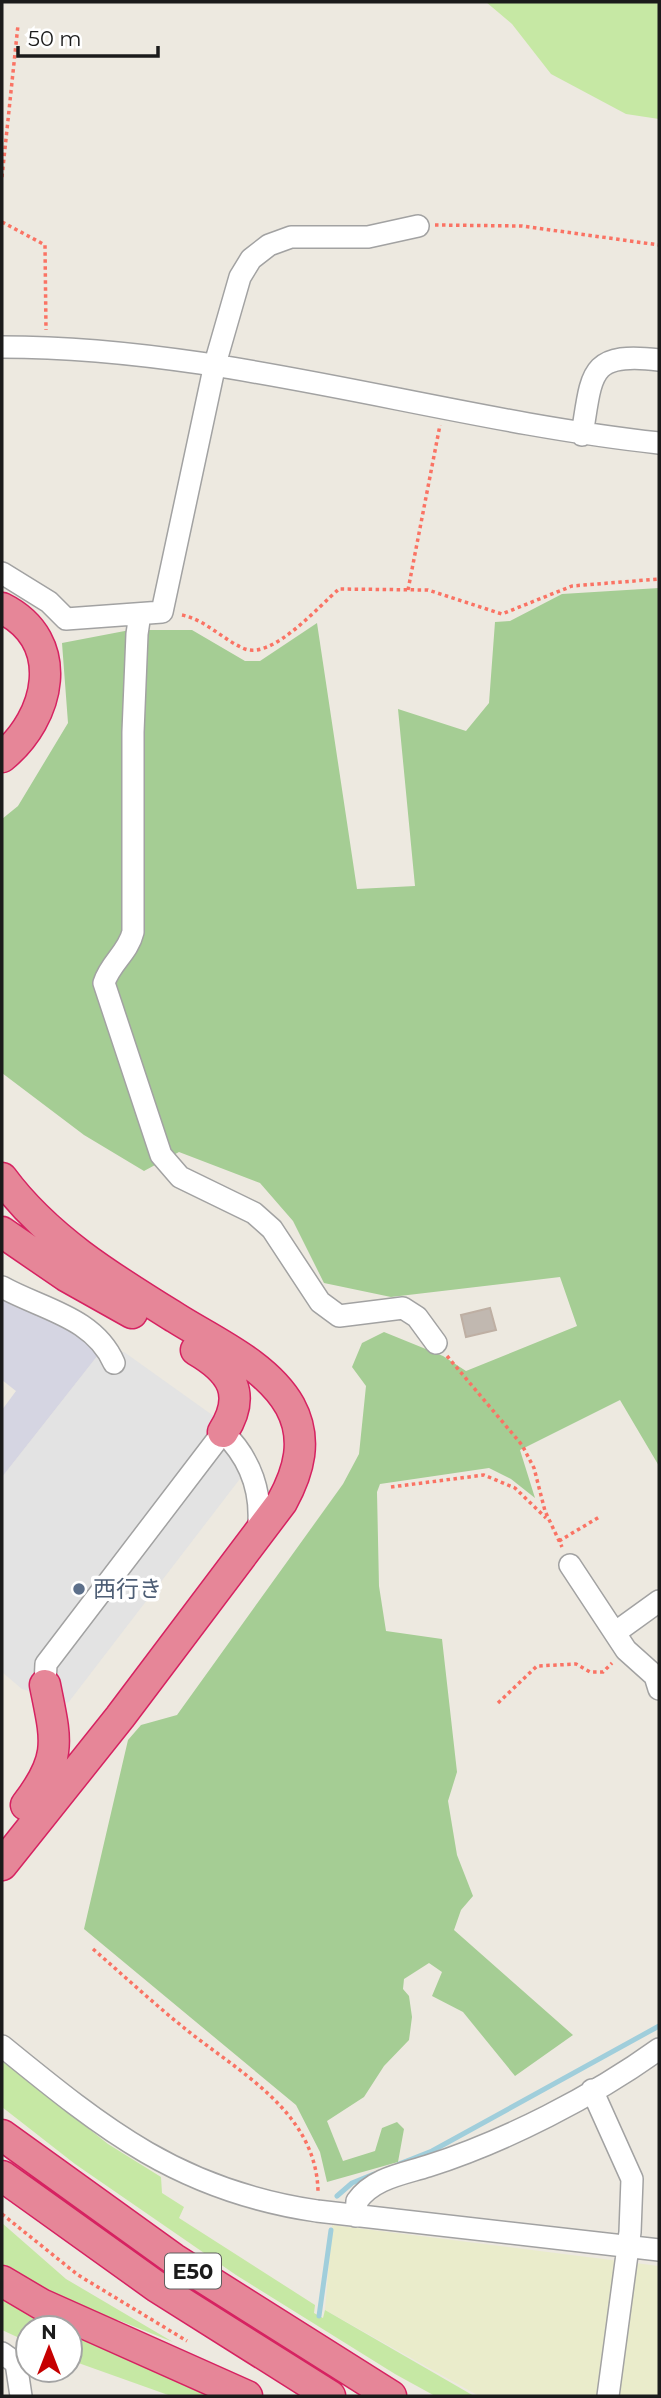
<svg xmlns="http://www.w3.org/2000/svg" width="661" height="2398" viewBox="0 0 661 2398" font-family="Montserrat,'Noto Sans JP',sans-serif">
	<rect width="100%" height="100%" fill="#ede9e0"/>
	<path fill="#eaeccb" d="M332,2225L659,2266V2396H479L325,2310Z"/>
	<path fill="#c6e8a4" d="M486,2H659V119L626,114L551,74L512,24Z
		M2,2060L108,2144L161,2177L162,2193L184,2207L179,2218L315,2305L314,2313L323,2318L325,2310L474,2396H435L395,2374L236,2275L75,2164L2,2107Z
		M2,2223L66,2279L173,2342L118,2320L106,2321L2,2268Z
		M2,2299L61,2328H28V2342L2,2330Z
		M70,2332L210,2396H171L70,2360Z"/>
	<path fill="#a5cd94" d="M659,588V1466L620,1400L520,1450L535,1498L511,1479L489,1468L380,1484L377,1492L379,1586L386,1631L442,1639L457,1772L448,1801L457,1855L473,1896L461,1910L454,1930L573,2035L515,2076L463,2012L432,1996L442,1972L429,1963L404,1979L403,1989L409,1996L412,2017L409,2040L384,2066L364,2097L327,2121L343,2161L375,2151L382,2128L397,2122L404,2129L398,2162L327,2182L320,2152L296,2105L84,1929L128,1740L141,1725L177,1715L343,1484L359,1454L366,1386L352,1367L362,1343L384,1332L443,1356L466,1371L577,1326L560,1277L391,1297L324,1283L293,1221L260,1183L179,1152L144,1171L84,1135L2,1073V819L18,806L68,723L62,643L130,630H192L245,661H260L317,623L357,889L415,886L398,709L466,731L489,703L495,622L510,621L562,594Z"/>
	<path fill="#e3e3e3" d="M124,1352L236,1432L249,1467L68,1703L22,1689L2,1672V1477L98,1355Z"/>
	<path fill="#d5d5e2" d="M2,1293L78,1331L98,1355L2,1477V1410L16,1391L2,1380Z"/>
	<g fill="none" stroke-linecap="round" stroke-linejoin="round">
		<path stroke="#a0cedb" stroke-width="5" d="M399,2164L432,2151L659,2026
			M337,2196L352,2183L374,2174
			M319,2316L331,2230"/>
	</g>
	<path fill="#c1b8b0" stroke="#beafa3" stroke-width="2" d="M490,1308L496,1330L466,1337L461,1315Z"/>
	<g fill="none" stroke-linecap="round" stroke-linejoin="round">
		<g stroke="#a2a2a2" stroke-width="24">
			<path id="minor" d="M2,347C225,347 439,419 659,443
				M582,435C592,374 588,351 659,360
				M2,573L49,602L66,619L162,612L215,364L240,277L251,259L269,245L291,237H368L418,226
				M140,614L137,634L133,732V932C128,953 110,963 104,983L161,1155L180,1177L254,1213L272,1229L320,1302L339,1316L403,1308L417,1317L436,1343
				M2,1287C41,1309 94,1317 114,1363
				M570,1565L626,1650L655,1676L659,1689
				M616,1632L659,1601
				M45,1685L46,1664L223,1432C251,1459 263,1494 258,1533
				M2,2046C105,2130 180,2191 317,2211L659,2250
				M592,2090L632,2179L630,2232L608,2396
				M356,2216L357,2201C373,2178 403,2174 428,2166C504,2142 594,2096 659,2049
				M2,2353L16,2363L21,2396"/>
		</g>
		<g stroke="#d62261" stroke-width="33">
			<path id="highway" d="M2,608C68,641 50,718 2,757
				M2,1178C47,1239 113,1279 176,1318C214,1342 267,1365 290,1406C308,1439 299,1471 282,1502L120,1717L2,1865
				M2,1232L66,1276L132,1313
				M196,1350C232,1371 247,1394 223,1432
				M26,1805C63,1757 56,1740 45,1685
				M2,2135L174,2259L391,2396
				M2,2176L157,2287L330,2396
				M2,2281L41,2304L247,2396"/>
		</g>
		<path stroke="#fa7364" stroke-width="3.5" stroke-dasharray="3.5 3.5" stroke-linecap="butt" d="M2,177L18,25
			M2,222L45,245L46,330
			M435,225L522,226L659,245
			M408,590L440,425
			M182,615C206,620 223,640 245,649C273,659 319,606 339,589L428,590L502,614L572,586L659,579
			M447,1356L522,1445L534,1468L545,1511L562,1547
			M391,1487L484,1475L515,1488L546,1518
			M559,1541L601,1516
			M498,1703L537,1666L576,1664L590,1672H603L612,1663
			M93,1949C123,1975 152,2002 183,2027C238,2072 316,2111 318,2191
			M2,2214L78,2275L187,2341"/>
		<use href="#minor" stroke="#fff" stroke-width="21"/>
		<use href="#highway" stroke="#e68698" stroke-width="30"/>
	</g>
	<circle fill="#5c6f8a" stroke="#fff" stroke-width="2.5" cx="79" cy="1589" r="7"/>
	<g text-anchor="middle" dominant-baseline="central" stroke-width="7" stroke-linejoin="round" paint-order="stroke">
		<rect fill="#fff" stroke="#5f5f5f" stroke-width="2" x="165" y="2253.5" width="56" height="35" rx="5"/>
		<g font-size="21" font-weight="bold" fill="#1b1b1b">
			<text x="193" y="2271">E50</text>
		</g>
		<g font-size="23" fill="#4e5e75" stroke="#fff" text-anchor="start">
			<text x="93" y="1589">西行き</text>
		</g>
	</g>
	<rect width="661" height="2398" fill="none" stroke="#1b1b1b" stroke-width="7"/>
	<g transform="translate(49 2349)"><circle r="33" fill="#ffffff" stroke="#a4a4a4" stroke-width="2"/>
	<path d="M0-5L12 26L0 18L-12 26Z" fill="#c60001"/>
	<text y="-10" font-size="19" font-weight="bold" text-anchor="middle" fill="#1b1b1b">N</text>
	</g>
	<path d="M18 46v10h140v-10" fill="none" stroke="#1b1b1b" stroke-width="3.5"/>
	<text x="28" y="46" font-size="21" fill="#1b1b1b" stroke="#ffffff" stroke-width="5" paint-order="stroke">50 m</text>
</svg>
